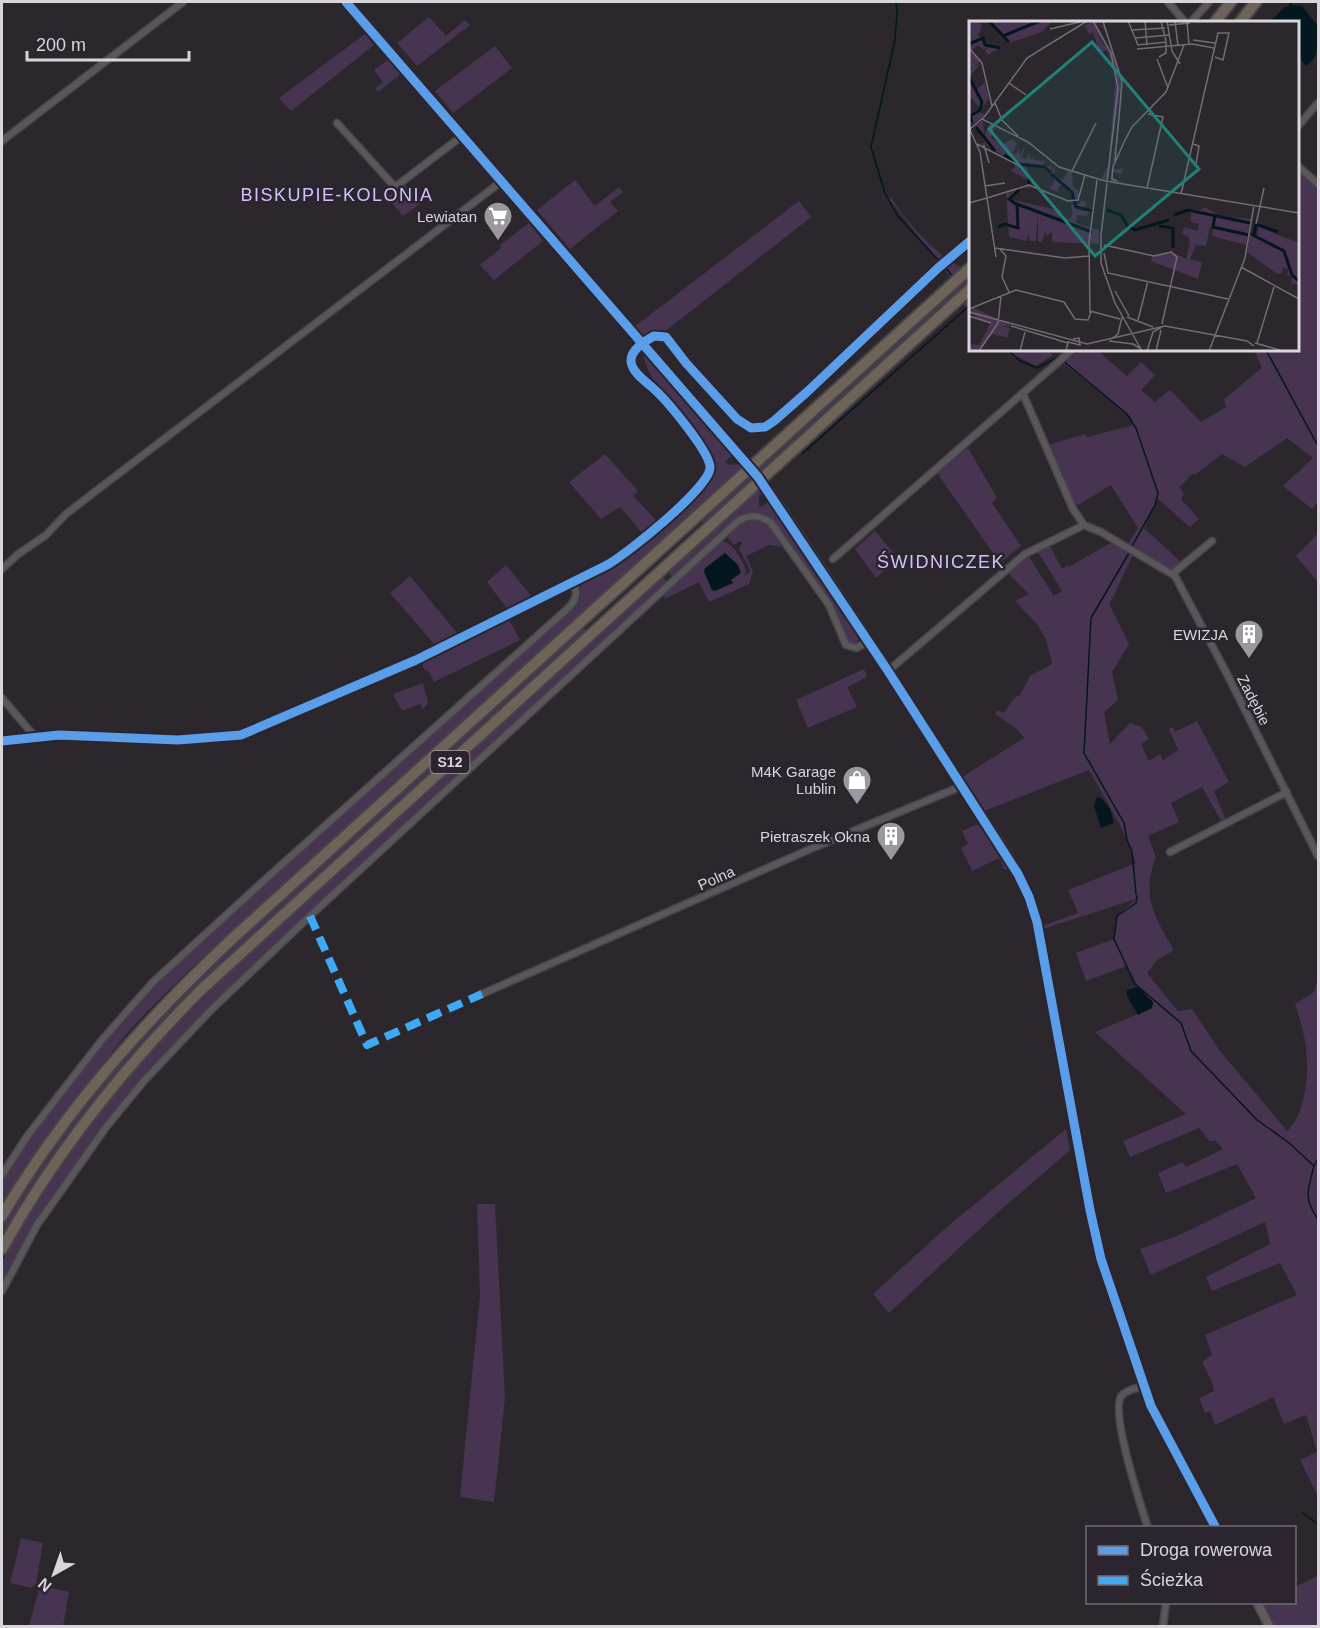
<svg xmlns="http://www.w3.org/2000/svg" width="1320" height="1628" viewBox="0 0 1320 1628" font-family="Arial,sans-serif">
	<rect width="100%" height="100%" fill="#2b272d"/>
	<path fill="#473450" d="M429,17L446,36L465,20L470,25L417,66L397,43Z
		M365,34L374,45L291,111L279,98Z
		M495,46L512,68L453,113L435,91Z
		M389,59L402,73L378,92L375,88L383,82L374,70Z
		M1298,169L1318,187V502L1312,509L1283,486L1313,458L1287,438L1245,467L1222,454L1196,474H1192L1180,487L1184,494L1181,499L1199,519L1190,527L1158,499L1144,528L1182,563L1175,570L1170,571L1128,544L1138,528L1111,485L1075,507L1048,445L1085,434L1087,437L1134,425L1131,417L1063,363L1081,350H1097L1127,376L1141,362L1155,375L1141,390L1155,402L1170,390L1201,422L1226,407L1224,399L1262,368L1254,350H1298Z
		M575,180L595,206L619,187L623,192L610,202L618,211L570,249L537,210Z
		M404,184L420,204L403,216L387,197Z
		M891,197C907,224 941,260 970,272V318L960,295L705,525L699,519L954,282L889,199Z
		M799,201L811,217L663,333L641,336L634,327Z
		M529,223L543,241L494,280L480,265L501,248L500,245Z
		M1005,350H1047L1053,355L1036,366Z
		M643,352L732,455L725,462L730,465L740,464L743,466L188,971C163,996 137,1020 116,1047C75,1099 39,1154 2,1209V1180L38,1125L83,1065L139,1001L183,958L571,609L580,599L581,581L635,551L705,486L713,471L712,462L709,454C691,427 645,382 643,352Z
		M968,448L997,498L992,503L1021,546L1000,563L937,473Z
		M605,454L638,491L633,496L657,521L643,534L620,507L601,519L569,482Z
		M760,488L763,492L759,496V505L761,507L768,502L771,504L859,636L857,645L847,640L831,604L774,523C762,512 750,511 736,520L674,578L670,574L669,570Z
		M753,518C768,522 773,531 782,542L780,545L782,547L769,545L746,556L753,571L749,584L709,602L699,582L665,599L663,595L722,541C734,544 741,558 746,570L745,575L750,572L749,568L739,549L742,543L740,541L734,545L727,537L741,523Z
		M875,531L898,558L876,578L855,549Z
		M1318,533V582L1296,556Z
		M1112,542L1134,554C1124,570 1119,588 1109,604L1129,644L1112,672L1118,700L1104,712L1110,744L1130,723L1142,727L1149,739L1141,744L1149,761L1160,754L1163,760L1178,750L1169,729L1173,727L1175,732L1197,721L1229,782L1214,791L1226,820L1221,821L1202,787L1171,803L1179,822L1148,836L1156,857C1141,896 1154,916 1174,950L1157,960L1147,973L1178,1011L1192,1009L1220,1051L1287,1131C1308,1112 1310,1063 1304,1036C1302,1025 1298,1015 1295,1004L1314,992L1318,978V1497L1300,1460L1317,1452L1306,1415L1284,1424L1273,1397L1215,1425L1210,1411L1205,1413L1199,1398L1214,1391L1212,1382L1202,1362L1212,1355L1205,1335L1297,1295L1280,1263L1212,1291L1206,1277L1270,1244L1265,1222L1151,1275L1140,1249L1177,1236L1256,1198L1237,1164L1166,1193L1158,1173L1182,1162L1186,1167L1223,1149L1215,1140L1210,1142L1199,1128L1130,1157L1123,1141L1186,1114L1095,1032L1152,1008L1153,1002L1138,987L1126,966L1086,981L1076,953L1114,939L1117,916L1136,899L1043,929L1042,926L1078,913L1068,890L1136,863L1121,827L1089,770L984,811L962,777L1024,738L1018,730L995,714L997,710L1004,713L1014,698L1020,695L1030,676L1052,664L1046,639L1037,624L1015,601L1029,594L1008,573L1029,557L1054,596L1062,591L1038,552L1050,546L1062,569L1068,565L1069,567L1074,564Z
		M506,565L532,597L508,610L487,582Z
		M410,576L457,633L435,645L390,593Z
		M662,577L668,582L307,915L143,1078L105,1125L32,1227L2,1286V1262L45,1188L115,1092L149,1053L226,975Z
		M507,616L520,640L434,682L428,670L425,671L420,659Z
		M581,626L588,632L164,1023L2,1244V1225L30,1178L93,1091L193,980Z
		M864,669L867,677L847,687L857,707L808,728L796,700Z
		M423,683L428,702L423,710L420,704L402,711L393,694Z
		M975,825H980L986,831L993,846L1008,869L1005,870L999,858L972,871L961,848L968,844L962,831Z
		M1066,1129L1070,1150L995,1215L889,1313L873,1294L948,1226Z
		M477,1204H495L505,1398L494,1502L460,1497L480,1295Z
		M21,1538L43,1543L36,1584L31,1588L10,1583Z
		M1318,1576V1625L1273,1626L1261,1603L1294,1602L1295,1587Z
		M40,1585L69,1592L63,1626H29Z"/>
	<path fill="#04171f" d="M1289,2H1292V5L1302,6L1318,26C1319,41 1320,58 1306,66L1298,56V22H1269L1285,7L1289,6Z
		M725,553L738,565L741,573L731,580L733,583L715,591L712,590L704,572L705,568Z
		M1097,797L1101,798L1110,809L1114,823L1101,828L1094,806Z
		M1138,987L1153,1002L1152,1008L1138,1015L1127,996V990Z"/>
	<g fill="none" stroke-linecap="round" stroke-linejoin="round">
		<path stroke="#04171f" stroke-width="1.5" d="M896,2L897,14L895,40L871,147L885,193L897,215L941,263
			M945,267L953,277
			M1008,350L1019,360L1037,368L1058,357
			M1266,350L1318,446
			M1062,360L1126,413L1136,428L1158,493L1155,505L1131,548
			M803,453L970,305
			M1129,553L1091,618L1084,753L1124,823L1127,840L1132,851L1136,894
			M1137,896L1136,903L1117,916L1114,939L1135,984L1181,1023L1191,1051L1257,1120L1288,1142L1314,1166C1308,1189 1303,1199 1318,1219
			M1314,1166L1318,1159
			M1303,1513L1318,1524"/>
		<g stroke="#474449" stroke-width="9">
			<path id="street" d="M1168,2L1185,22
				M1191,22L1209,2
				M337,123L395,187L462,136
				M1298,126L1318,103
				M2,141L183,2
				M1298,166L1318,184
				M1023,394L1073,509L1084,525
				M833,559L1072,350
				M2,569L17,555L46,535L66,514L92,494L502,181
				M1172,574L1212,541
				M888,671L1025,554L1084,525L1101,532L1175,576L1226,672L1318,856
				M2,698L35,737
				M2,741L59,735L178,740L241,735L416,660L607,565C627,554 709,488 710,468C711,453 667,401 655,390C647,382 633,374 631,362C630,350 645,341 654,336L666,337L686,363L737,419L751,428L765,427L774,421L807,392L938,268L970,241
				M1170,852L1287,792
				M482,994L815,847L962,786
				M2,1175L28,1135L101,1041L153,982L269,876L566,610C576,601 578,595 574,582
				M2,1291L37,1225L107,1126L144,1081L210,1011L310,916L738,521C750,514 760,515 771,523L829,605L846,645L856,648L868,642
				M1144,1386C1137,1388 1127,1390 1122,1395C1109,1410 1141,1506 1148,1528
				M1163,1626L1166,1602"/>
		</g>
		<g stroke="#474449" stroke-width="11">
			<path id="secondary" d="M346,2L740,456
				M770,493C834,585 895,681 955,776C984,821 1024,870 1037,922L1090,1210L1101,1259L1151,1406L1216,1528
				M1257,1602L1269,1626"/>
		</g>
		<g stroke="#474449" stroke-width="14">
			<path id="highway" d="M1215,22L1231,2
				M1240,22L1256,2
				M2,1216C64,1111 144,1022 232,939L970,268
				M2,1249C55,1153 124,1067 202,989L970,289"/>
		</g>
		<use href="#street" stroke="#59575a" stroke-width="6"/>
		<use href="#secondary" stroke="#615c5b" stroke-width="8"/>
		<use href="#highway" stroke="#6e6358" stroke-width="10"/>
		<g stroke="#474449" stroke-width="11" stroke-linecap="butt">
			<path id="secondary-bridge" d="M740,456L770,493"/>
		</g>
		<use href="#secondary-bridge" stroke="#615c5b" stroke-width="8"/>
		<path stroke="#3fa9f5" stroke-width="8" stroke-dasharray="15 8" stroke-linecap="butt" d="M310,916L367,1045L482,994"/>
		<g stroke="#2c252f" stroke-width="13">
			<path id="cycleway" d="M346,2L758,477L888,671L1018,874L1029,897L1037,922L1090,1210L1101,1259L1151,1406L1216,1528
				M2,741L59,735L178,740L241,735L416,660L607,565C627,554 709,488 710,468C711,453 667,401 655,390C647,382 633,374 631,362C630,350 645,341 654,336L666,337L686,363L737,419L751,428L765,427L774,421L807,392L938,268L970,241"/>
		</g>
		<use href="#cycleway" stroke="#5a9eea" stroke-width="9"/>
	</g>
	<defs>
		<g id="supermarket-pin" transform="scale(1.5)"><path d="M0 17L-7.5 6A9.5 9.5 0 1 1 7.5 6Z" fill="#9c989f" stroke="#2c252f"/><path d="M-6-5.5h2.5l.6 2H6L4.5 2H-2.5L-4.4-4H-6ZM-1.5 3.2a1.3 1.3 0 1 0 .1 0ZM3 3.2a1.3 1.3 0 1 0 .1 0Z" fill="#fff"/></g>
		<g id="building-pin" transform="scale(1.5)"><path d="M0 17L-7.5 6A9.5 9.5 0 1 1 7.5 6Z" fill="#9c989f" stroke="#2c252f"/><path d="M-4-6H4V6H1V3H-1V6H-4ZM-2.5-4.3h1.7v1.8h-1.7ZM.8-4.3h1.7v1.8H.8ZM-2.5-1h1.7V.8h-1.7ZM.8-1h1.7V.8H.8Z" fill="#fff"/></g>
		<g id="shop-pin" transform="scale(1.5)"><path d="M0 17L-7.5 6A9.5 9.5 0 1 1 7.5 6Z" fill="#9c989f" stroke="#2c252f"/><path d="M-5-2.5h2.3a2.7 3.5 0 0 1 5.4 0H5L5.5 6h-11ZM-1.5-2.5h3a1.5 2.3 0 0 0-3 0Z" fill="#fff"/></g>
	</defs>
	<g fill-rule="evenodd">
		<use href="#supermarket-pin" x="498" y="216"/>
		<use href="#building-pin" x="1249" y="634"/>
		<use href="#shop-pin" x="857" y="780"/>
		<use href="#building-pin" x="891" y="836"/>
	</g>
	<g text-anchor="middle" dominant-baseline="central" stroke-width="5" stroke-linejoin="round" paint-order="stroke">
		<rect fill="#2c252f" stroke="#a5a0a8" stroke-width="1.5" x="430.5" y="751" width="39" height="22" rx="4.5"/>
		<g font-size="14" font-weight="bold" fill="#d9d5dc">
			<text x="450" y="762">S12</text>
		</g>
		<g font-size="15" fill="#d9d5dc" stroke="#2c252f" text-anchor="end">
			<text x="477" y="216">Lewiatan</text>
			<text x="1228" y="634">EWIZJA</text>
			<text x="836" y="771">M4K Garage<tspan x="836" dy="17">Lublin</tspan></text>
			<text x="870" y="836">Pietraszek Okna</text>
		</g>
		<g font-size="15" fill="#d9d5dc" stroke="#2c252f">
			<text transform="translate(1254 700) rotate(63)">Zadębie</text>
			<text transform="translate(716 878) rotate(-24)">Polna</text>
		</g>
		<g font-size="18" letter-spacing="1.5" fill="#d5c1f9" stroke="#2c252f">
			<text x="337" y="195">BISKUPIE-KOLONIA</text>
			<text x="941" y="562">ŚWIDNICZEK</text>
		</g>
	</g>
	<g transform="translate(969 21)">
		<rect width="330" height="330" fill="#2b272d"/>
		<path d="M0,0H9L13,5L9,15L15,17L16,23L32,27L19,34L16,30L20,25L15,29L9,24L3,29L12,39L4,47L13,41L1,55L8,68L16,62L20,78L12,88L11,92L17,93L5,102L0,93L11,87L0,75V50L4,47L0,49ZM19,0H79L81,3L73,11L40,22ZM126,0L147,40L135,8L127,0L134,5V1L152,53L153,79L148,120H153L147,121L144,148H154L153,153L144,151L143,157L156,163L141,161L151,85V70L138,160L120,154L132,158L139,145L147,55L135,22L127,11L138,29L131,32L124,12L120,13L116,5L95,13ZM14,99L15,114L21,103L26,106L22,117L34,123L44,118L48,123L43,132L47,133L50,127L51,135L56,124L53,137L57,138L60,132L62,139L67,133L64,139L76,140L74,145H83L82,151L87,144L84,155L88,157L94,159L99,150L103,151L104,166L113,172L108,171L112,173L106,182L111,183L112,179L118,182L113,190H123L117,195L108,194L107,202L130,209V223L83,221V211L77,215V208L73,221H69V192L67,220H61L59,212L58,220L40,216L37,172L41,171L42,176V170L51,167L41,178L92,190L93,202L94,195L100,199L104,193L102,185L106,182H100L105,180L103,174L94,163L89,166V171L82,168L80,165H84L85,158L76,148L55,144L62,155L59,165L63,167H56L59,159L41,149L46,147V142L15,123L14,128L12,122H16L6,105ZM236,186L251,195L282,198L277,224L243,215L244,207L241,206L237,225L227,224L221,238L233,241L229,258L182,240L183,235L202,231L205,215L203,231L217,238L221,222L219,215L213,213L215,206L228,210L230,203L222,201V188L232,189ZM290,206L330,222V265L323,262L320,273L323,256L318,254L319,248L314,247L313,252L308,253L278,231L281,213L288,214ZM5,287L44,305H33L55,310L41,307L38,317L25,312L35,317L24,313L8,330H0V323L10,324L21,303L14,299L12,304L13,300L0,290Z" fill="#473450"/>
		<path fill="none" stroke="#04171f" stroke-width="3" d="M20,0L40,21M34,15L71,0M0,23L14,17L16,24L31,27M0,56L13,81L11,89L1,95L3,101M7,106L26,130M35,134L50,143L76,146L82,152M51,146L61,157L59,163M82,153L103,171L107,186L123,190M47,183L40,178L50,169M138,189L152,194L159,206L166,209L200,199M205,194L219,189L281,202M246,194L244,206L280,214M190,205L204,207V227M29,206L36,203L49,207L48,183L123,211M282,213L315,230L323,254L330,260M285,214L287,203L309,211"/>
		<path fill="none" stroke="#716d73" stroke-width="1.5" d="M124,0L142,32L149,67L132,214V242L146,282L173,330M134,0L153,61L146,140M159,0L169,24L197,21V32L190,36M176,0L178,24M192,0L197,20M198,0L203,30L211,43M206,0L209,25M218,0L220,24M200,4L221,2M81,8L111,1M163,9L196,7M166,17L201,14M224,19L246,22M0,27L13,42L23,85M168,28L223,23L245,27M188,38L199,67M40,62L57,74M26,82L33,99L49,115M13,98L59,121L90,146L136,160L330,192M0,109L16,95L58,37L118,0M1,109L11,131L27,236M8,123L49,144M224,123L230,125L227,143M15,124L20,142M103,150L127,102M148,160L143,158L144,146L155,121L163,106L197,71L215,24M16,165L36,162M178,167L194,96L179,93M212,173L249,12H260L254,39L246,36M18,177L60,164L99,180L109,179L116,154M0,182L18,177M287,203L295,167M135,224L185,235L202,231L208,236L193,303M26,227L96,237L120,235M31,228L37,235L33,256L40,271M135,232L139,252M272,246L330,278M139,252L259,278M146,270L160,295M0,288L47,269L95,281L106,298L119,299L122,291M121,290L151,298M0,291L118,323L196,305L278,320L285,325L282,323M121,292L120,221L128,159M0,295L22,302M158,296L184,306M169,299L179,260M42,305L99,322M142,318L149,313L153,296M140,320L164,323L172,328M286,322L314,330M288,322L305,266M10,330L29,302L32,275M51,330L56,311M97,330L99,321L111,324L110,317L104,318M178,330L184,311L193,306M187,330L192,309M240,330L276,237L285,184"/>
		<path fill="#238079" fill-opacity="0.15" stroke="#238079" stroke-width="3" d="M123,21L230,148L126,235L20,108Z"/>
		<rect width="330" height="330" fill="none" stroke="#d9d5dc" stroke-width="3"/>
	</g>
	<rect width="1320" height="1628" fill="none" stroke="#d9d5dc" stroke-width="6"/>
	<rect x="1086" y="1526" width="210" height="78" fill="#2c252f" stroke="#716b74" stroke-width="1.5"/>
	<rect x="1098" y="1546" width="30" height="9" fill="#5a9eea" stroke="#716b74" stroke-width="1.5"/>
	<text x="1140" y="1556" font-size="18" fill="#d9d5dc">Droga rowerowa</text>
	<rect x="1098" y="1576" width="30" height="9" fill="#3fa9f5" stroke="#716b74" stroke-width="1.5"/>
	<text x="1140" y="1586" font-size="18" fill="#d9d5dc">Ścieżka</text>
	<g transform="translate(54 1574) rotate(220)" stroke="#2c252f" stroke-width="4.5" paint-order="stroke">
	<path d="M0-4.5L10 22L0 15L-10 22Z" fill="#d9d5dc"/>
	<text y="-9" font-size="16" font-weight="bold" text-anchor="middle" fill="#d9d5dc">N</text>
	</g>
	<path d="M27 51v9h162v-9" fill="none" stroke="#d9d5dc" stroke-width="3"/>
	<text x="36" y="51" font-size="18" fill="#d9d5dc" stroke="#2c252f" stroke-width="4.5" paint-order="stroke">200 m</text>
</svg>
